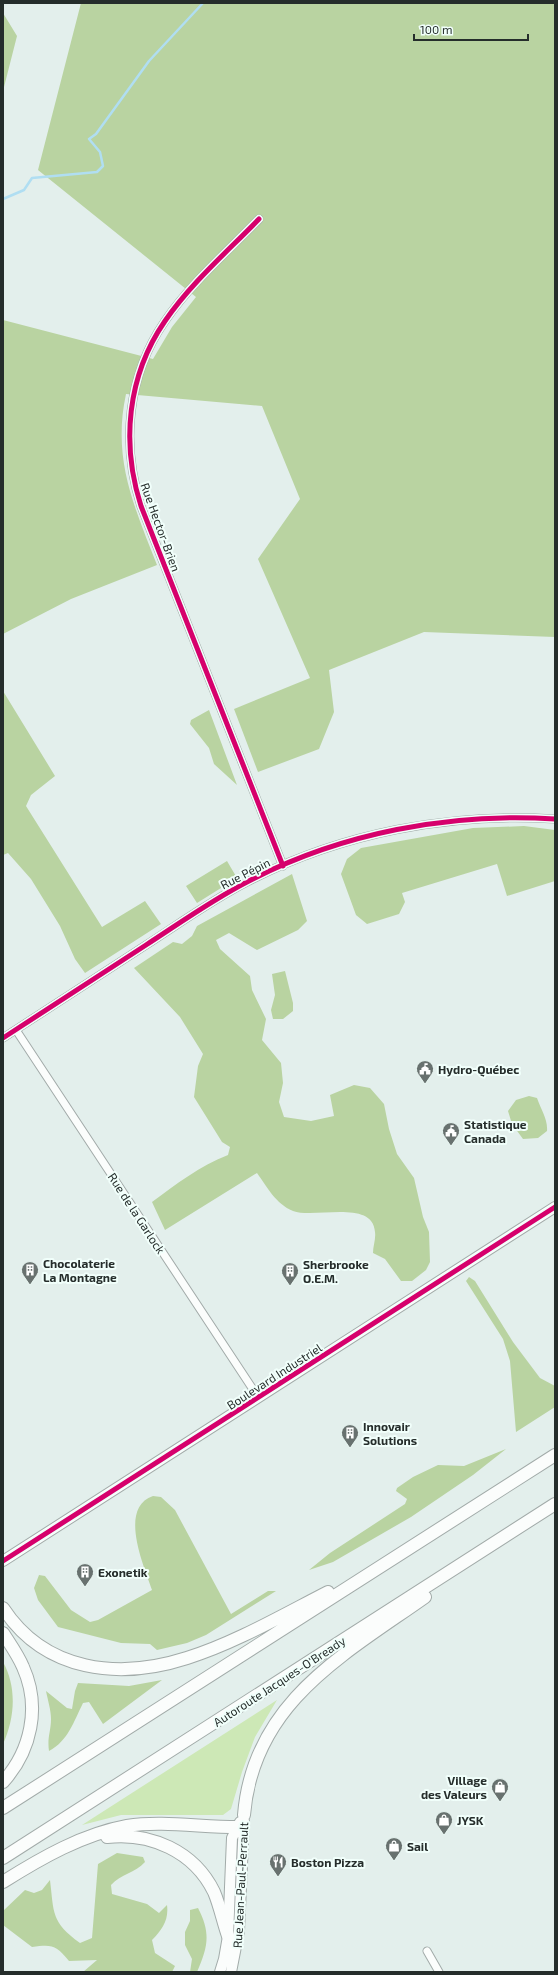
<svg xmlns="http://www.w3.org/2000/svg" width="558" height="1975" viewBox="0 0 558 1975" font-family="'Exo 2',sans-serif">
	<rect width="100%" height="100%" fill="#e3efec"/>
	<path fill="#cde8b6" d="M277,1700L255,1737L242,1772L231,1809L223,1815H121L82,1825Z"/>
	<path fill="#b9d3a1" d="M81,3H555V637L424,632L329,670L334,712L319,749L258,772L234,709L310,678L258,559L300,499L262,406L126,394C112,459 134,506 157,565L71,599L3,634V320L153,359L172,327L196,297L38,170Z
		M3,13L17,36L3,91Z
		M3,691L55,776L31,795L26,806L102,927L145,901L161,924L85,973L75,959L60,926L31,879L8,853L3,855Z
		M209,710L237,785L214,764L209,748L190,724L191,720Z
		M524,826L555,830V881L507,896L497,864L402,893L405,902L399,914L367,924L356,915L341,874L347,859L361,848L473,828Z
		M227,861L237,878L197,903L186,886Z
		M292,874L307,921L298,930L257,950L229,933L216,940L220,949L250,976L252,990L266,1019L262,1040L281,1063L283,1083L279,1102L284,1117L311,1121L334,1116L330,1095L354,1085L370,1088L384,1104L389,1129L397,1154L414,1178L423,1217L429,1232L430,1262L426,1270L412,1281H401L385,1259L373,1253C373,1246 376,1239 375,1232C373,1199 314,1219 293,1211C276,1204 267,1187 257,1173L165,1230L152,1202C177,1184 199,1166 228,1155L230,1147L222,1142L194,1097L198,1066L203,1054L180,1017L134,968L173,942L182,944L192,936L197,926Z
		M285,971L293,1003V1011L283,1019H273L271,1010L275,995L272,974Z
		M529,1096L537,1098C541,1110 548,1119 547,1131L538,1138L523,1139L512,1124L508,1111L516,1100Z
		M469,1277L475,1281L513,1342L540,1378L555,1386V1407L516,1432L510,1361L503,1339L466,1281Z
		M506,1449L473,1475L411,1517L333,1562L309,1570L330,1553L405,1504L407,1499L396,1491L397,1488L413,1477L438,1465L464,1466Z
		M153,1496L161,1497L175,1510L231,1614L268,1591H276L206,1635L187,1643L157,1650L150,1644L121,1643L58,1627L38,1600L34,1588L39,1575L45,1576L71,1610L90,1622L98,1620L152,1590C144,1566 118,1508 153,1496Z
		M3,1662C17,1687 15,1718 3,1744Z
		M162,1680L103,1724L89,1702L83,1703C74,1721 68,1741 49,1751C47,1738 51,1731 51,1719C51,1710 48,1701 46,1691L67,1708L72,1709L75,1691L78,1683L129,1686Z
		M117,1853L143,1857L145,1862C135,1873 121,1874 111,1885L112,1894L147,1904L159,1913L167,1905C169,1920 162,1930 152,1940L155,1953L175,1966L172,1972H83L97,1960L69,1961C56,1945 52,1944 32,1947L3,1925V1911L25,1890L34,1893L42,1890L50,1880C54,1913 51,1922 80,1943L92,1938L98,1864Z
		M198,1908C211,1933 208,1947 197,1972H190L192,1959L185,1945V1932L190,1921V1910Z"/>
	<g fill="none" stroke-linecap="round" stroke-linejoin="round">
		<path stroke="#b0def2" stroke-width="2.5" d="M3,199L24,190L32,178L97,172L103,166L100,152L89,139L96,134L149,61L203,3"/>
		<g stroke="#a2aba9" stroke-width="9">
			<path id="street" d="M259,219C227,252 191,283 165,321C127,376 121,444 141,506L283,866
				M16,1030L258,1397
				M3,1038C51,1007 99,976 146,945C180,923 212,900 247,882C340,833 451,812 555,819
				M427,1951L439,1972"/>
		</g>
		<g stroke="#a2aba9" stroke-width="12">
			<path id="secondary" d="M3,1561L555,1207
				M220,1972L224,1959L228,1936L232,1838L240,1822
				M231,1972L239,1931L244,1821"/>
		</g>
		<g stroke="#a2aba9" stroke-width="14">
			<path id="highway" d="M3,1608C45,1672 119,1680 187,1658C235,1643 283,1615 328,1592
				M3,1633C10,1644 18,1655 23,1667C41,1707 31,1751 3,1782
				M3,1808L555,1455
				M244,1815C253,1703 343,1655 425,1597
				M107,1837C150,1832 194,1851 214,1892C220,1906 223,1922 228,1936
				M3,1858L555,1504
				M3,1882C41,1858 83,1834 127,1826C163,1820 206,1828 243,1827"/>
		</g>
		<use href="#street" stroke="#fbfdfc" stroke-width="7"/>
		<use href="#secondary" stroke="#fbfdfc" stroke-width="10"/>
		<use href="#highway" stroke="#fbfdfc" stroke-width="12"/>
		<g stroke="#f1fffb" stroke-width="8">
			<path id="cycleway" d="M259,219C227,252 191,283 165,321C127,376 121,444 141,506L283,866
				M3,1038C51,1007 99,976 146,945C180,923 212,900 247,882C340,833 451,812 555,819
				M3,1561L555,1207"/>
		</g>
		<use href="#cycleway" stroke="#d6006c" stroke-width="5"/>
	</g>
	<defs>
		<g id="civic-pin" transform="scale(0.9)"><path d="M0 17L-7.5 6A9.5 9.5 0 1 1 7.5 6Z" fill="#68716f" stroke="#f1fffb"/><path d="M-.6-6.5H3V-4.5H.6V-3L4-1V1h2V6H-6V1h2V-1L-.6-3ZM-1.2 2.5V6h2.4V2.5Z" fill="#fff"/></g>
		<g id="building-pin" transform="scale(0.9)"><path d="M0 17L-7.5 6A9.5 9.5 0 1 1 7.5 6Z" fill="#68716f" stroke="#f1fffb"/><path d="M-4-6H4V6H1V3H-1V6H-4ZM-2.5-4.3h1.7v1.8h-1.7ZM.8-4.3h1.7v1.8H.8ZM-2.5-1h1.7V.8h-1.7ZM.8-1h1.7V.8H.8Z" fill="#fff"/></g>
		<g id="shop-pin" transform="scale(0.9)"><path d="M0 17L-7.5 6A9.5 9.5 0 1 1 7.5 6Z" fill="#68716f" stroke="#f1fffb"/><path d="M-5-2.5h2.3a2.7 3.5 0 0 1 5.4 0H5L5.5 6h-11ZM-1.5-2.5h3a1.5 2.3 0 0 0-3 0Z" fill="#fff"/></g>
		<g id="restaurant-pin" transform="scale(0.9)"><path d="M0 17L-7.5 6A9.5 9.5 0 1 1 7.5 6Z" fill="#68716f" stroke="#f1fffb"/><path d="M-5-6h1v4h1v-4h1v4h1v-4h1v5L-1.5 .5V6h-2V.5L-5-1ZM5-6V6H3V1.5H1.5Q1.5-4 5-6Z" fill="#fff"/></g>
	</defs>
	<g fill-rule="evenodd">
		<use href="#civic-pin" x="425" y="1069"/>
		<use href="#civic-pin" x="451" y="1131"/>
		<use href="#building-pin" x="30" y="1270"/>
		<use href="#building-pin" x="290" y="1271"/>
		<use href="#building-pin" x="350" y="1433"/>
		<use href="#building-pin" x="85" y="1572"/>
		<use href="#shop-pin" x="500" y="1787"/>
		<use href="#shop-pin" x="444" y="1820"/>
		<use href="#shop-pin" x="394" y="1846"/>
		<use href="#restaurant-pin" x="278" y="1862"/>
	</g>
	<g text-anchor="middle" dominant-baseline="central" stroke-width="4" stroke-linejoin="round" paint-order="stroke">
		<g font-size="12" fill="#252d2b" stroke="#f1fffb">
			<text transform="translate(161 527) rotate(70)">Rue Hector-Brien</text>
			<text transform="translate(245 873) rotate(-27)">Rue Pépin</text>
			<text transform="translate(137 1213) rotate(57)">Rue de la Garlock</text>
			<text transform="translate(274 1376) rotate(-33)">Boulevard Industriel</text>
			<text transform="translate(279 1681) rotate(-33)">Autoroute Jacques-O'Bready</text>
			<text transform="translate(240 1885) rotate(-87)">Rue Jean-Paul-Perrault</text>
		</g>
		<g font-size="12" font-weight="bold" fill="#252d2b" stroke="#f1fffb" text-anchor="start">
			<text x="438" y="1069">Hydro-Québec</text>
			<text x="464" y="1124">Statistique<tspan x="464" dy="14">Canada</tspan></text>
			<text x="43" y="1263">Chocolaterie<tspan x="43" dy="14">La Montagne</tspan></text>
			<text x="303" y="1264">Sherbrooke<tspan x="303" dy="14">O.E.M.</tspan></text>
			<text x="363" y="1426">Innovair<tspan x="363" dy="14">Solutions</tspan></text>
			<text x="98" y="1572">Exonetik</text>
			<text x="487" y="1780" text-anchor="end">Village<tspan x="487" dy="14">des Valeurs</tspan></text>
			<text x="457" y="1820">JYSK</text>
			<text x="407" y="1846">Sail</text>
			<text x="291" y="1862">Boston Pizza</text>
		</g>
	</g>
	<rect width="558" height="1975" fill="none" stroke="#252d2b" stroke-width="8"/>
	<path d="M414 34v6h114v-6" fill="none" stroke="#252d2b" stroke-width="2"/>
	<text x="420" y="34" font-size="12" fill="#252d2b" stroke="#f1fffb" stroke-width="3" paint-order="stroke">100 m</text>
</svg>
